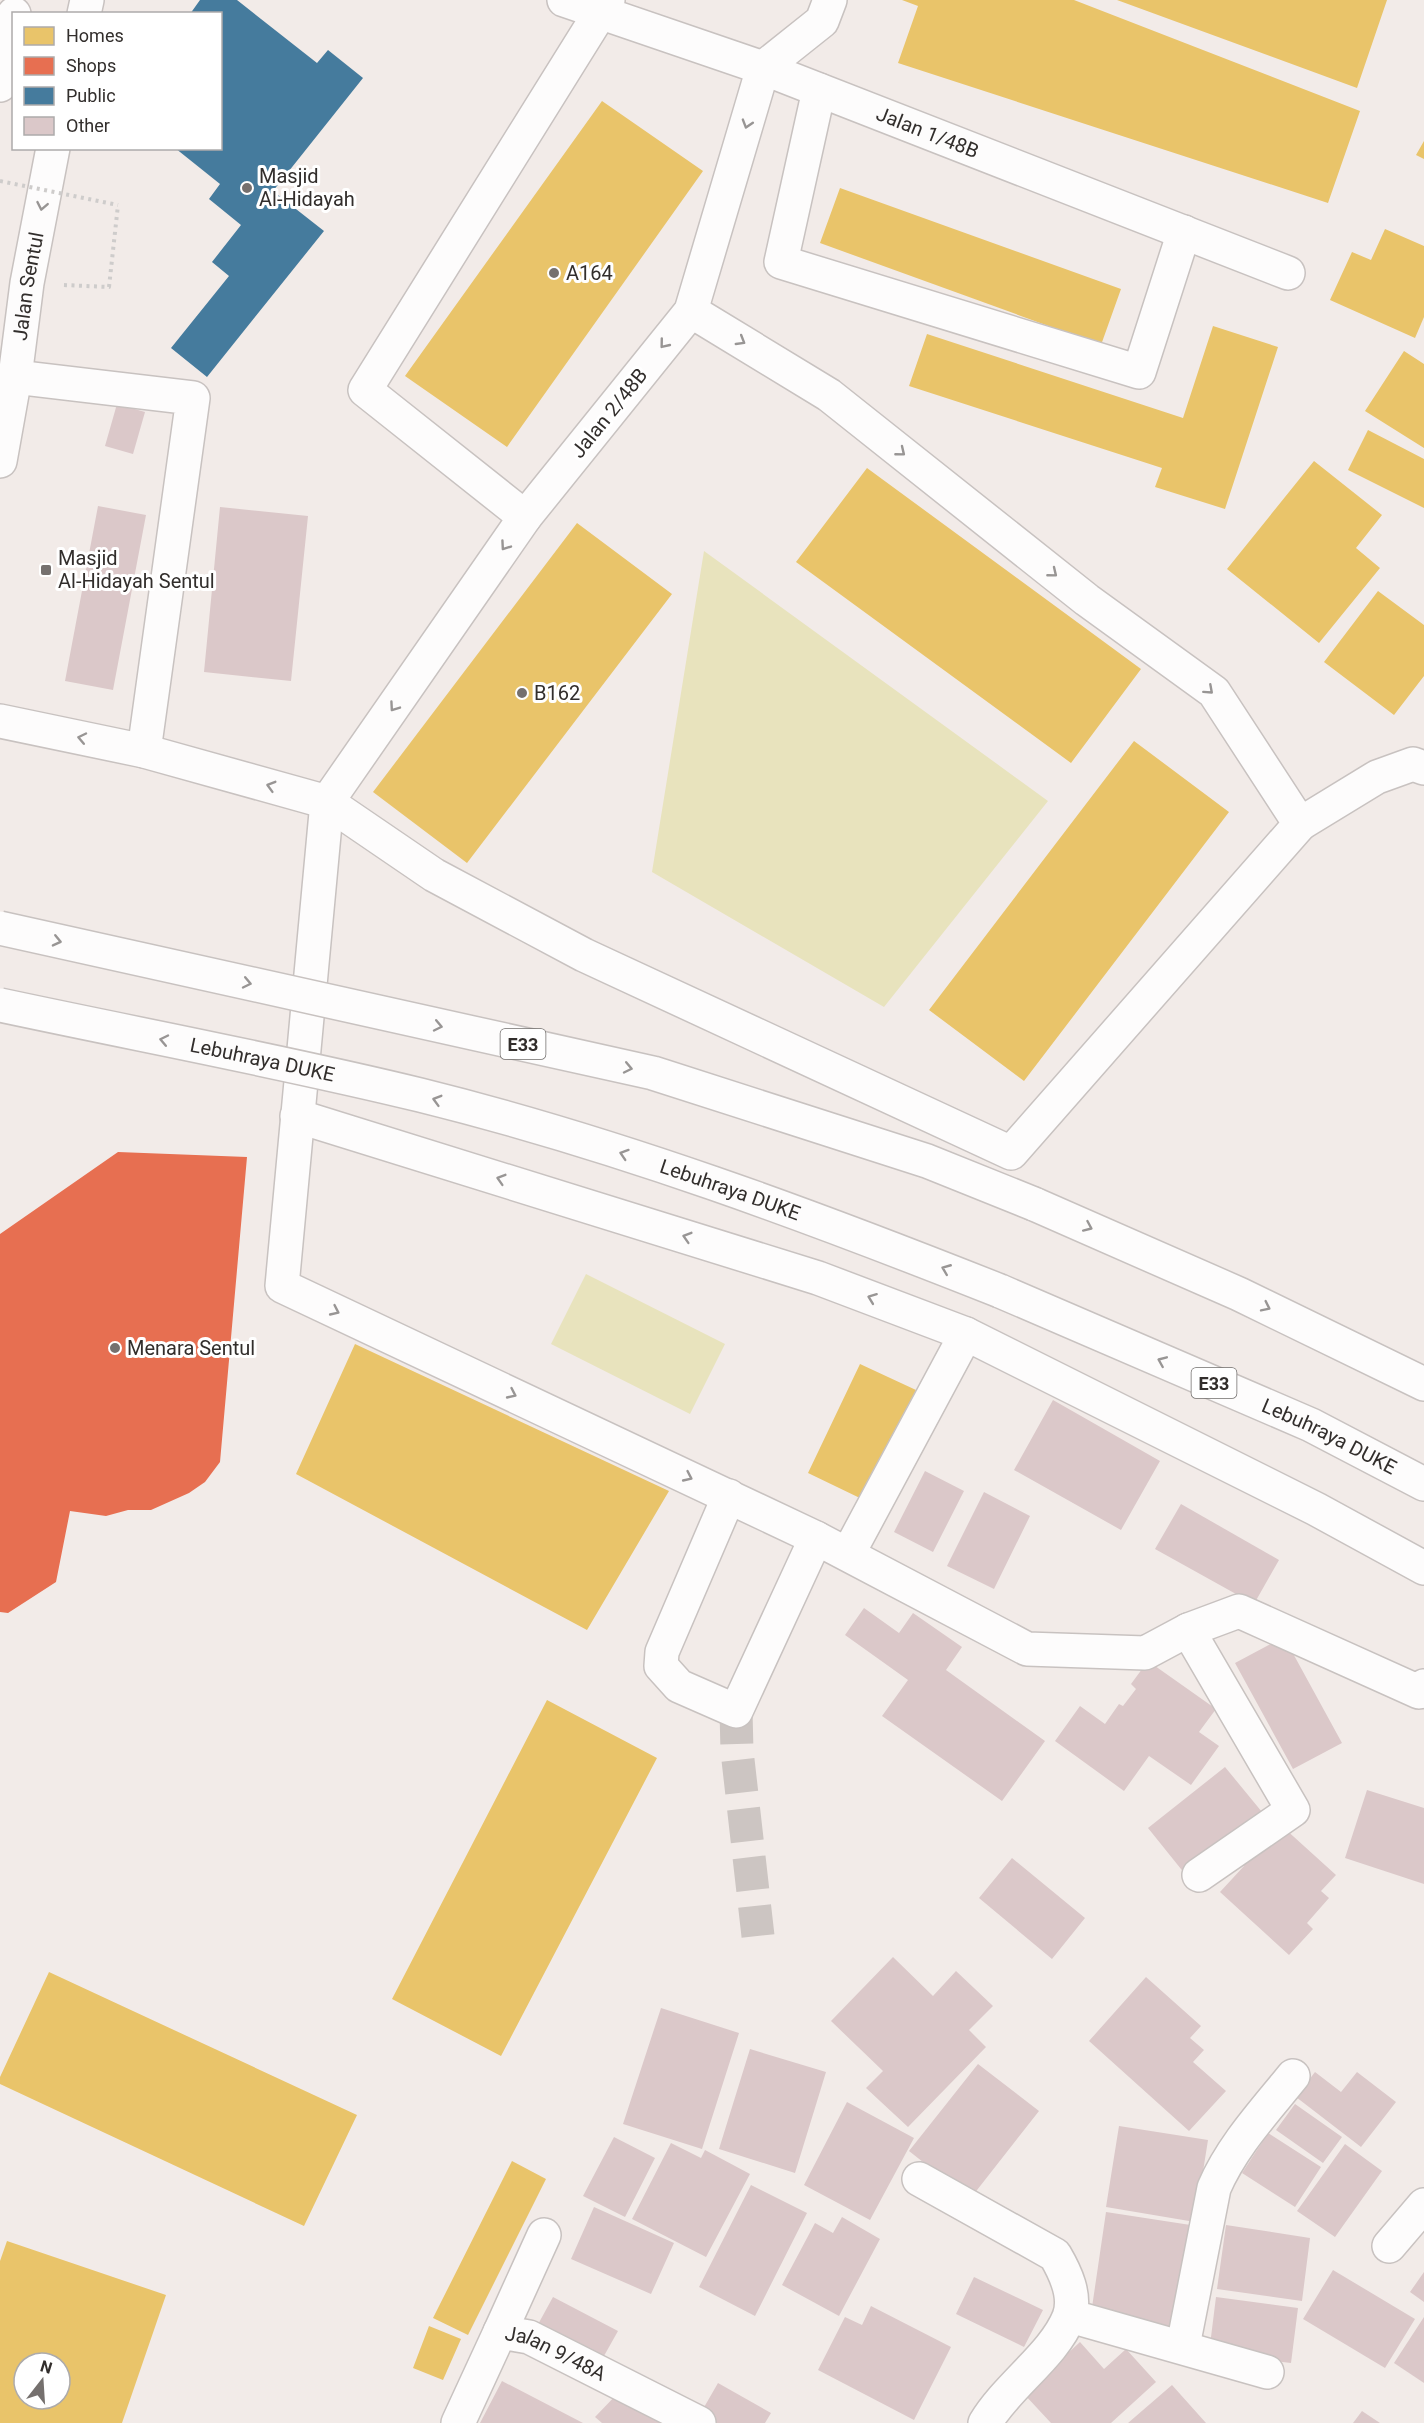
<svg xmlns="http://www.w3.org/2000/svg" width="1424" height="2423" viewBox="0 0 1424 2423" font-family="Roboto,sans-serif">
	<rect width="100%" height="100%" fill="#f2ebe8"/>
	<path fill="#e8e3bd" d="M704,551L1048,801L884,1007L652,872Z
		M586,1274L725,1344L690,1414L551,1344Z"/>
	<path fill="#e9c46a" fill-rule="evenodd" d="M902,0H1074L1360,111L1328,203L898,63L918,6Z
		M1117,0H1387L1357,88Z
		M602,101L703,171L507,447L405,376Z
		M1424,141V159L1416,155Z
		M840,188L1121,289L1101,345L820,243Z
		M1385,229L1424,246V317L1415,338L1330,300L1352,252L1371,260Z
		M1213,326L1278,347L1225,509L1155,487L1162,468L909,386L927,334L1183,418Z
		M1404,351L1424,364V448L1365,411Z
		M1368,430L1424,459V508L1348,470Z
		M1314,461L1382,515L1356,548L1380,568L1319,643L1227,569Z
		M867,468L1141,669L1071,763L796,562Z
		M577,523L672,594L467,863L373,792Z
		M1378,591L1424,625V676L1394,715L1324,662Z
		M1134,741L1229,812L1024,1081L929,1010Z
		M355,1344L669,1491L587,1630L296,1474Z
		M860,1364L916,1390L864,1500L808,1473Z
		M547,1700L657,1758L501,2056L392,1999Z
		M49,1972L357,2115L304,2226L0,2084V2077Z
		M512,2161L546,2179L468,2335L433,2318Z
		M7,2241L166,2295L122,2423H0V2261ZM24,2363H60V2399H24Z
		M429,2326L461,2339L443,2380L413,2368Z"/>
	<path fill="#e76f51" d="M118,1152L247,1157L220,1462L205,1482L189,1493L151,1510H128L106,1516L70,1511L56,1582L8,1613L0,1612V1234Z"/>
	<path fill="#457b9d" d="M200,0H237L317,63L328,50L363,78L273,191L324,231L207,377L171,348L229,276L212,262L241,225L209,199L220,184L175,148H220V14H190Z"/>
	<path fill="#dbc8c9" d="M117,404L145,412L133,454L105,446Z
		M98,506L146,515L113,690L65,681Z
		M220,507L308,516L291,681L204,672Z
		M1053,1400L1160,1461L1121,1530L1014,1470Z
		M925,1471L964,1491L933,1552L894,1532Z
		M984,1492L1030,1516L994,1589L947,1566Z
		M1181,1504L1279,1560L1254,1604L1155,1549Z
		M864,1608L899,1633L913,1613L962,1647L946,1670L1045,1741L1002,1801L882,1716L908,1680L845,1635Z
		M1284,1637L1342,1743L1293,1769L1235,1663Z
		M1148,1661L1216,1709L1199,1732L1219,1746L1191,1785L1149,1756L1124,1791L1055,1741L1080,1706L1105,1724L1119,1704L1123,1706L1136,1689L1131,1684Z
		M1225,1767L1262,1812L1185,1874L1148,1828Z
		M1367,1790L1424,1808V1884L1345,1858Z
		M1283,1827L1336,1875L1321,1891L1329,1898L1307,1923L1313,1929L1289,1955L1220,1892L1244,1866L1238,1860Z
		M1012,1858L1085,1918L1052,1959L979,1898Z
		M893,1957L933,1996L956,1971L993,2006L969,2030L986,2047L908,2127L866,2088L883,2071L831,2021Z
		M1146,1977L1201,2026L1190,2038L1204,2050L1193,2062L1226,2091L1189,2131L1089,2041Z
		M661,2008L739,2033L702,2149L623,2124Z
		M750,2049L826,2072L795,2173L719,2149Z
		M978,2064L1039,2111L970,2199L909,2151Z
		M1315,2072L1341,2092L1357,2072L1396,2102L1361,2147L1296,2097Z
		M847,2102L914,2138L870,2220L804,2185Z
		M1295,2104L1342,2137L1323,2163L1276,2130Z
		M1119,2126L1208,2140L1195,2222L1106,2207Z
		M1268,2133L1321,2167L1295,2207L1242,2173Z
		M614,2137L655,2158L625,2217L583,2196Z
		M671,2143L701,2158L705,2150L750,2174L706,2257L632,2219Z
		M1345,2144L1382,2171L1335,2237L1297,2211Z
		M751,2185L807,2213L755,2316L699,2287Z
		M594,2207L674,2243L651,2294L571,2259Z
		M1106,2212L1197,2226L1181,2334L1090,2321Z
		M842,2217L880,2239L839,2316L782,2285L815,2223L833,2233Z
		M1226,2225L1310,2238L1302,2301L1217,2289Z
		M1333,2270L1415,2319L1385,2368L1303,2319Z
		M1424,2272V2302L1410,2292Z
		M974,2277L1043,2310L1024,2347L956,2314Z
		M553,2297L618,2331L600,2363L536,2328Z
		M1216,2297L1298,2308L1291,2363L1209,2353Z
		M871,2306L951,2347L914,2420L818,2370L845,2317L862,2325Z
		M1424,2317V2383L1394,2363Z
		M1080,2342L1104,2369L1126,2349L1156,2382L1111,2423H1051L1024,2394Z
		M502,2381L583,2423H480Z
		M718,2383L771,2413L765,2423H710L699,2416Z
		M1172,2385L1206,2423H1128Z
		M619,2392L640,2412L647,2406L665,2423H602L595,2417Z
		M1362,2411L1380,2423H1353Z"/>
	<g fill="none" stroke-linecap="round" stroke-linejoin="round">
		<path stroke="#ccc5c2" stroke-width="33" stroke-dasharray="33 16" stroke-linecap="butt" d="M736,1711L737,1751L758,1936"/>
		<g stroke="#c8c2c0" stroke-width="36">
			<g id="minor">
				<path id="s1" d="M564,0L763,68L1288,273"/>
				<path d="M830,0L822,21L763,68L691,311L525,517L327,802L282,1286L816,1538L1027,1649L1145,1653L1188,1630L1293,1810L1199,1875"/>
				<path d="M819,90L781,262L1139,372L1184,232"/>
				<path d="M15,377L193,398L144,751"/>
				<path d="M525,517L365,390L608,0"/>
				<path d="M0,721L144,751L327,802L434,875L584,955L1011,1153L1300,824L1214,692L1087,600L829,395L691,311"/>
				<path d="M1300,824L1377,777L1413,764L1424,768"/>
				<path d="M297,1116L818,1278L966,1334L1316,1509L1424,1568"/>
				<path d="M729,1496L662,1652L661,1666L679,1686L736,1711L816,1538"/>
				<path d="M848,1554L966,1334"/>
				<path d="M1188,1630L1239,1611L1419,1692L1424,1686"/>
				<path d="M919,2179L1055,2255C1065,2272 1077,2296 1069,2317C1054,2355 1008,2385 985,2423"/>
				<path d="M1389,2246L1424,2205"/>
				<path d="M1070,2316L1267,2372"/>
				<path d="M500,2332L544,2235"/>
				<path d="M1183,2346L1214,2188C1232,2146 1264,2112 1293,2076"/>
				<path id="s2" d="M458,2423L500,2332L529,2337L699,2423"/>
			</g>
		</g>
		<g stroke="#c8c2c0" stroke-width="36">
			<g id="major">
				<path d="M84,14L87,0"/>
				<path d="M0,85L14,14"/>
				<path id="s3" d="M0,461L15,377L27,283L53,148"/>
			</g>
		</g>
		<g stroke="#c8c2c0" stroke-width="36">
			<g id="highway">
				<path d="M1034,1204L1239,1294L1424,1384"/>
				<path id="s4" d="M1000,1291L1311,1425L1424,1484"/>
			</g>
		</g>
		<path stroke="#cecccb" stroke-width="4" stroke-dasharray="3 4.5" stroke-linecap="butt" d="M64,285L109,287L118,205"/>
		<use href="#minor" stroke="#fdfcfc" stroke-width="33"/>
		<use href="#major" stroke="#fdfcfc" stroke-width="33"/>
		<use href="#highway" stroke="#fdfcfc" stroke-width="33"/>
		<g stroke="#c8c2c0" stroke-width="36" stroke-linecap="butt">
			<g id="highway-bridge">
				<path d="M0,928L653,1073L927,1161L1034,1204"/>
				<path id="s5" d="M0,1005C140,1035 281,1061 420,1095C618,1144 811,1216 1000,1291"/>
			</g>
		</g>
		<path stroke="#cecccb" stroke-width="4" stroke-dasharray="3 4.5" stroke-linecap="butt" d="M0,181L118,205"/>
		<use href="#highway-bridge" stroke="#fdfcfc" stroke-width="33"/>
	</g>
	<defs><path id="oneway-chevron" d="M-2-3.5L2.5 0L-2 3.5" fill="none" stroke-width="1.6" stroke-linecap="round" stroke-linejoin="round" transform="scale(1.5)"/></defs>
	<g stroke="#989594">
		<use href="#oneway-chevron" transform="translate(747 124) rotate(107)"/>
		<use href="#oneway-chevron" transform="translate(42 206) rotate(101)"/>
		<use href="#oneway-chevron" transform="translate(741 341) rotate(31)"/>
		<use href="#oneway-chevron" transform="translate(664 344) rotate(129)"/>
		<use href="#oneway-chevron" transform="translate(901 452) rotate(39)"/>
		<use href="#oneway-chevron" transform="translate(505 546) rotate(125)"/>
		<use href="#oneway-chevron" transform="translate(1053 573) rotate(39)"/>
		<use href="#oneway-chevron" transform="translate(1209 690) rotate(42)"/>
		<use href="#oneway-chevron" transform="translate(394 707) rotate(125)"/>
		<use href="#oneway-chevron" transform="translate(82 738) rotate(-168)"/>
		<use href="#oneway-chevron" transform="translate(271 786) rotate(-164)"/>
		<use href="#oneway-chevron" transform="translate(57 941) rotate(13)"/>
		<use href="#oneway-chevron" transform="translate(247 983) rotate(12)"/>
		<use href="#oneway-chevron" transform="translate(438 1026) rotate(12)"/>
		<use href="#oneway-chevron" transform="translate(164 1040) rotate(-168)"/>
		<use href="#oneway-chevron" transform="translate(628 1068) rotate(12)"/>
		<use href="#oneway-chevron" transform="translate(437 1100) rotate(-164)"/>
		<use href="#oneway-chevron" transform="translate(624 1154) rotate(-162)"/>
		<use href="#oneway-chevron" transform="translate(501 1179) rotate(-163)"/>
		<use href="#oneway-chevron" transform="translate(1088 1227) rotate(24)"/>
		<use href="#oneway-chevron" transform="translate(687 1237) rotate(-163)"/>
		<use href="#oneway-chevron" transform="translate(946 1269) rotate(-158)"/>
		<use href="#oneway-chevron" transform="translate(872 1298) rotate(-159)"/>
		<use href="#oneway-chevron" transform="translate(1266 1307) rotate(26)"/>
		<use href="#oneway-chevron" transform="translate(335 1311) rotate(25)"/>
		<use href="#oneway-chevron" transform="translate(1162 1361) rotate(-157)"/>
		<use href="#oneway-chevron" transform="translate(512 1394) rotate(25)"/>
		<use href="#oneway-chevron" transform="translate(688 1477) rotate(25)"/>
	</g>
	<g fill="#75706e" stroke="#fff" stroke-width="2">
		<circle cx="247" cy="188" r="6"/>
		<circle cx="554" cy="273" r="6"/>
		<rect x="40" y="564" width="12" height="12" rx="3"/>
		<circle cx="522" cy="693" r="6"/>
		<circle cx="115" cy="1348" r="6"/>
	</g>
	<g text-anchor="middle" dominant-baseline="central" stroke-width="6" stroke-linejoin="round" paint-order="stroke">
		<g fill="#fff" stroke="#706d6b" stroke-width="1.5">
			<rect x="500.5" y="1029" width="45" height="30" rx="4.5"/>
			<rect x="1191.5" y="1368" width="45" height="30" rx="4.5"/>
		</g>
		<g font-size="18" font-weight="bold" fill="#322e2c">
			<text x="523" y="1044">E33</text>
			<text x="1214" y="1383">E33</text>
		</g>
		<g font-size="20" fill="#322e2c" stroke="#fff">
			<text stroke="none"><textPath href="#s1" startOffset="387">Jalan 1/48B</textPath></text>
			<text stroke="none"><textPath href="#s3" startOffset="177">Jalan Sentul</textPath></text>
			<text transform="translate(609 413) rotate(-51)">Jalan 2/48B</text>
			<text stroke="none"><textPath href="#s5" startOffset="268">Lebuhraya DUKE</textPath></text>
			<text stroke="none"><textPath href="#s5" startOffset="754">Lebuhraya DUKE</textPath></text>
			<text stroke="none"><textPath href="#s4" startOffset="360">Lebuhraya DUKE</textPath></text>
			<text stroke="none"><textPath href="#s2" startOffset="160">Jalan 9/48A</textPath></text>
		</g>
		<g font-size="20" fill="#322e2c" stroke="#fff" text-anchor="start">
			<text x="259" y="176">Masjid<tspan x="259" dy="23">Al-Hidayah</tspan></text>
			<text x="566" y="273">A164</text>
			<text x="58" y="558">Masjid<tspan x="58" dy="23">Al-Hidayah Sentul</tspan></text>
			<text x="534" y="693">B162</text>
			<text x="127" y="1348">Menara Sentul</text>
		</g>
	</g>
	<rect x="12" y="12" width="210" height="138" fill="#ffffff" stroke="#adabab" stroke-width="1.5"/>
	<rect x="24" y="27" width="30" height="18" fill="#e9c46a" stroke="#adabab" stroke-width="1.5"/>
	<text x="66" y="42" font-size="18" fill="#322e2c">Homes</text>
	<rect x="24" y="57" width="30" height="18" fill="#e76f51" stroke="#adabab" stroke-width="1.5"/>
	<text x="66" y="72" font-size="18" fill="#322e2c">Shops</text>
	<rect x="24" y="87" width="30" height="18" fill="#457b9d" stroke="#adabab" stroke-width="1.5"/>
	<text x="66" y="102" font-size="18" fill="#322e2c">Public</text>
	<rect x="24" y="117" width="30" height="18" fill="#dbc8c9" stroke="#adabab" stroke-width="1.5"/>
	<text x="66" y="132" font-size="18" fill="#322e2c">Other</text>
	<g transform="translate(42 2381) rotate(17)"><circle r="28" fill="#ffffff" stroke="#adabab" stroke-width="1.5"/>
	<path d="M0-4.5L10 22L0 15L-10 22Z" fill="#75706e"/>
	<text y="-9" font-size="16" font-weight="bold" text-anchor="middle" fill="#322e2c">N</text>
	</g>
</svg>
